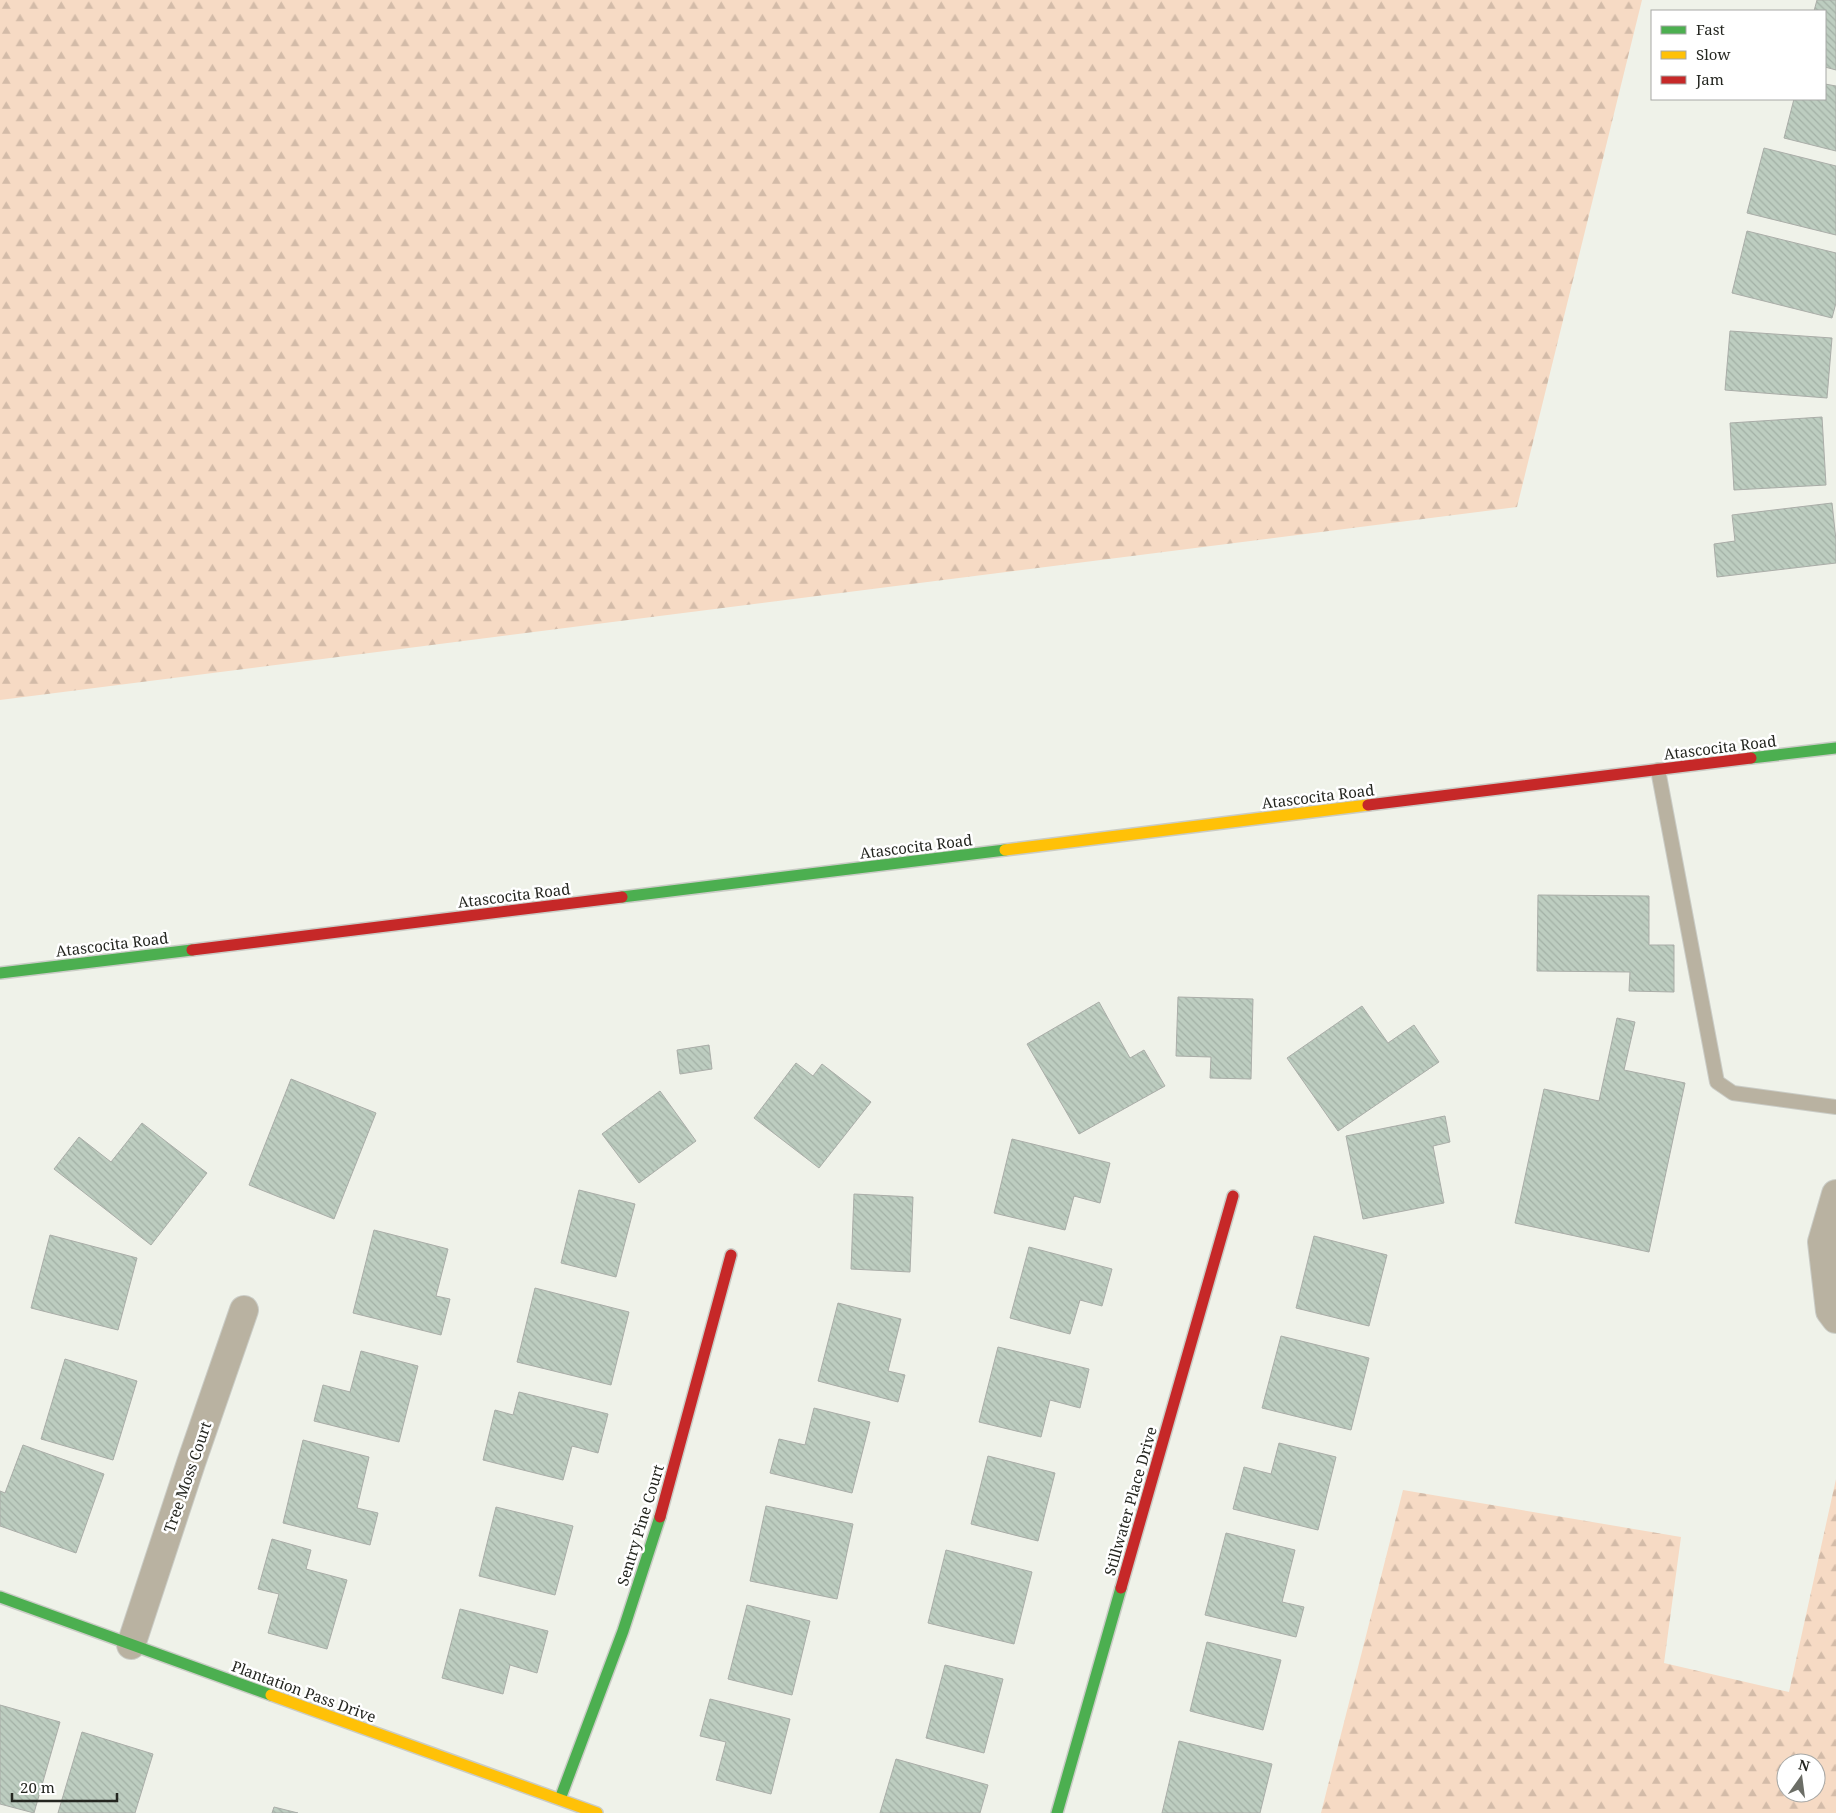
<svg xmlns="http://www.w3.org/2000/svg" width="1836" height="1813" viewBox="0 0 1836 1813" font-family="'Noto Serif',serif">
	<defs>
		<pattern id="forest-firs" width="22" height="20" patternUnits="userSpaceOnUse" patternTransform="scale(1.25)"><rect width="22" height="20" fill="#f6dac4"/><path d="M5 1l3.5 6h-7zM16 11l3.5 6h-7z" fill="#d3bba8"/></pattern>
		<pattern id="building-back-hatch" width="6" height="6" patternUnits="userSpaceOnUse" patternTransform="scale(1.25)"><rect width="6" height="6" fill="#bdcdc0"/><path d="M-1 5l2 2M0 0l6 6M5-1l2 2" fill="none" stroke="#a2b0a5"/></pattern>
	</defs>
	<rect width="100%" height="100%" fill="#eff2e9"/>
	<path fill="url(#forest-firs)" fill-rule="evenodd" d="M0,0H1642L1517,507L0,700Z
		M1836,1479V1813H1321L1403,1490L1681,1537L1664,1663L1789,1692ZM1786,1763H1816V1793H1786Z"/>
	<path fill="url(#building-back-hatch)" stroke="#aaada8" d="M1817,0H1836V70L1825,67V11H1814Z
		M1825,84L1836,86V151L1784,138L1794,99H1825Z
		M1764,148L1836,166V235L1747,213Z
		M1747,231L1836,253V303L1832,318L1732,293Z
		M1730,331L1832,338L1827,398L1725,390Z
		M1822,417L1826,485L1734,490L1730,423Z
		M1832,503L1836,540V563L1717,577L1714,544L1735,541L1732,515Z
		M1538,895L1649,896V945H1674V992L1629,991L1630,972L1537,971Z
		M1178,997L1253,999L1251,1079L1210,1078L1211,1057L1176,1056Z
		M1099,1002L1130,1058L1144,1050L1165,1086L1079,1134L1027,1044Z
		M1362,1006L1388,1043L1414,1025L1439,1062L1338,1131L1287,1058Z
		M1617,1018L1635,1022L1624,1070L1685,1083L1649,1252L1515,1223L1544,1089L1599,1101Z
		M709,1045L712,1069L680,1074L677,1050Z
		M796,1063L813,1076L822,1064L871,1102L819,1168L754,1118Z
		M291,1079L376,1113L334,1219L249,1185Z
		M660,1091L696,1141L639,1183L602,1134Z
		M1445,1116L1450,1142L1433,1146L1444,1203L1363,1219L1346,1136Z
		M142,1123L207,1173L151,1245L54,1169L79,1137L111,1162Z
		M1012,1139L1110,1163L1100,1203L1074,1196L1065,1230L994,1213Z
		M579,1190L635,1204L616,1277L561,1263Z
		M854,1194L913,1197L910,1272L851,1269Z
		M374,1230L448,1249L436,1296L450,1299L441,1335L353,1313Z
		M50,1235L137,1258L118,1330L31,1308Z
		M1314,1236L1387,1255L1369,1326L1296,1308Z
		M1029,1247L1112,1269L1102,1306L1080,1300L1070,1334L1010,1318Z
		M535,1288L629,1312L611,1385L517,1362Z
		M838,1303L901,1319L888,1371L905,1375L898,1402L818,1381Z
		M1281,1336L1369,1358L1351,1430L1262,1408Z
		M998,1347L1089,1369L1080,1408L1050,1400L1041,1437L979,1422Z
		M361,1351L418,1366L399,1442L314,1421L323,1385L350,1392Z
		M65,1359L137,1381L113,1460L41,1439Z
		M519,1392L608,1414L598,1453L572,1446L563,1480L483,1460L495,1410L513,1415Z
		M814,1408L870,1422L852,1493L770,1473L779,1439L805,1445Z
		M303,1440L369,1457L357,1508L378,1513L370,1545L283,1523Z
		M1279,1443L1336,1457L1318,1530L1233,1509L1244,1467L1271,1474Z
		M23,1445L104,1474L76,1553L0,1526V1491L5,1493Z
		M988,1456L1055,1473L1038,1541L971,1524Z
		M766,1506L853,1524L837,1599L750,1581Z
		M496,1507L573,1526L555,1595L479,1576Z
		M1226,1533L1295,1550L1282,1602L1304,1607L1296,1637L1205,1615Z
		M272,1539L311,1550L306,1569L347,1580L327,1649L268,1633L279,1594L258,1589Z
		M946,1550L1032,1572L1014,1644L928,1623Z
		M747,1605L810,1621L792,1695L728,1679Z
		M460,1609L548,1631L537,1673L510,1665L503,1694L442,1678Z
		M1207,1642L1281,1660L1263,1730L1190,1711Z
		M945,1665L1003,1679L984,1753L926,1738Z
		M710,1699L790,1719L771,1794L716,1780L726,1742L700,1736Z
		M0,1705L60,1722L34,1813L0,1804Z
		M82,1732L153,1754L135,1813H58Z
		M1179,1741L1272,1764L1260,1813H1162Z
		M896,1759L988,1785L980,1813H880Z
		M274,1807L298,1813H272Z"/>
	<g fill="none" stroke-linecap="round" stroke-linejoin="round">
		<g stroke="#caccc6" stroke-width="16">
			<path id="lane" d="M1658,770L1717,1082L1733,1093L1836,1107"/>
		</g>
		<g stroke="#caccc6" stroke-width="30">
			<path id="street" d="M1836,1194L1822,1242L1830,1311L1836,1319
				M131,1645L191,1463L244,1310"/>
		</g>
		<g stroke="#caccc6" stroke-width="14">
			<path id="fast" d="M1751,758L1836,748
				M622,897L1005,850
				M0,973L192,950
				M0,1597L271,1695
				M560,1799L623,1631L660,1517
				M1057,1813L1121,1588"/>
		</g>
		<g stroke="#caccc6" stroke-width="14">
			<path id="slow" d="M1005,850L1368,805
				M271,1695L597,1813"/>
		</g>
		<g stroke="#caccc6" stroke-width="14">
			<path id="jam" d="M1368,805L1751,758
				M192,950L622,897
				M660,1517L731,1255
				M1121,1588L1233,1196"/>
		</g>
		<use href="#lane" stroke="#b9b2a1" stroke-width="14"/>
		<use href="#street" stroke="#b9b2a1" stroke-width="28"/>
		<use href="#fast" stroke="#4caf50" stroke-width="11"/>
		<use href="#slow" stroke="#ffc107" stroke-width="11"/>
		<use href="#jam" stroke="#c62828" stroke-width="11"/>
	</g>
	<g text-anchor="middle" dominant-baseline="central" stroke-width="5" stroke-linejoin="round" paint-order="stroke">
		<g font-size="15" fill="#242620" stroke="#fff">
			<text transform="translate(1720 747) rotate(-7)">Atascocita Road</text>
			<text transform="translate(1318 796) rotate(-7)">Atascocita Road</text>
			<text transform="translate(916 846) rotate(-7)">Atascocita Road</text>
			<text transform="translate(514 895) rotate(-7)">Atascocita Road</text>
			<text transform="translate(112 944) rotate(-7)">Atascocita Road</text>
			<text transform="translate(187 1477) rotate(-71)">Tree Moss Court</text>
			<text transform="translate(1130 1501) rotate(-74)">Stillwater Place Drive</text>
			<text transform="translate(640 1525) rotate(-73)">Sentry Pine Court</text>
			<text transform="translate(304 1691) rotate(20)">Plantation Pass Drive</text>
		</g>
	</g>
	<rect x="1651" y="10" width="175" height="90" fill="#ffffff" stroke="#a7a8a6"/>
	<rect x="1661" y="26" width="25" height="8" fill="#4caf50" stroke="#a7a8a6"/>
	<text x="1696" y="35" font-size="15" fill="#242620">Fast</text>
	<rect x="1661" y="51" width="25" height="8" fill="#ffc107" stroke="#a7a8a6"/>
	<text x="1696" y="60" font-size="15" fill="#242620">Slow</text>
	<rect x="1661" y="76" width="25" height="8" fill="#c62828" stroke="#a7a8a6"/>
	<text x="1696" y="85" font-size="15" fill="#242620">Jam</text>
	<g transform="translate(1801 1778) rotate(14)"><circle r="24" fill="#ffffff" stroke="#a7a8a6"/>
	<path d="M0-4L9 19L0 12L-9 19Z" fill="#6b6d66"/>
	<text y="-8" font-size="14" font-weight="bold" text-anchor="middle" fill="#242620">N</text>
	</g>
	<path d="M12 1793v8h105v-8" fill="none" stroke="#242620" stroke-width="2.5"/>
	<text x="20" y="1793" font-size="15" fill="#242620" stroke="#ffffff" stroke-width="4" paint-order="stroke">20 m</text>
</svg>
